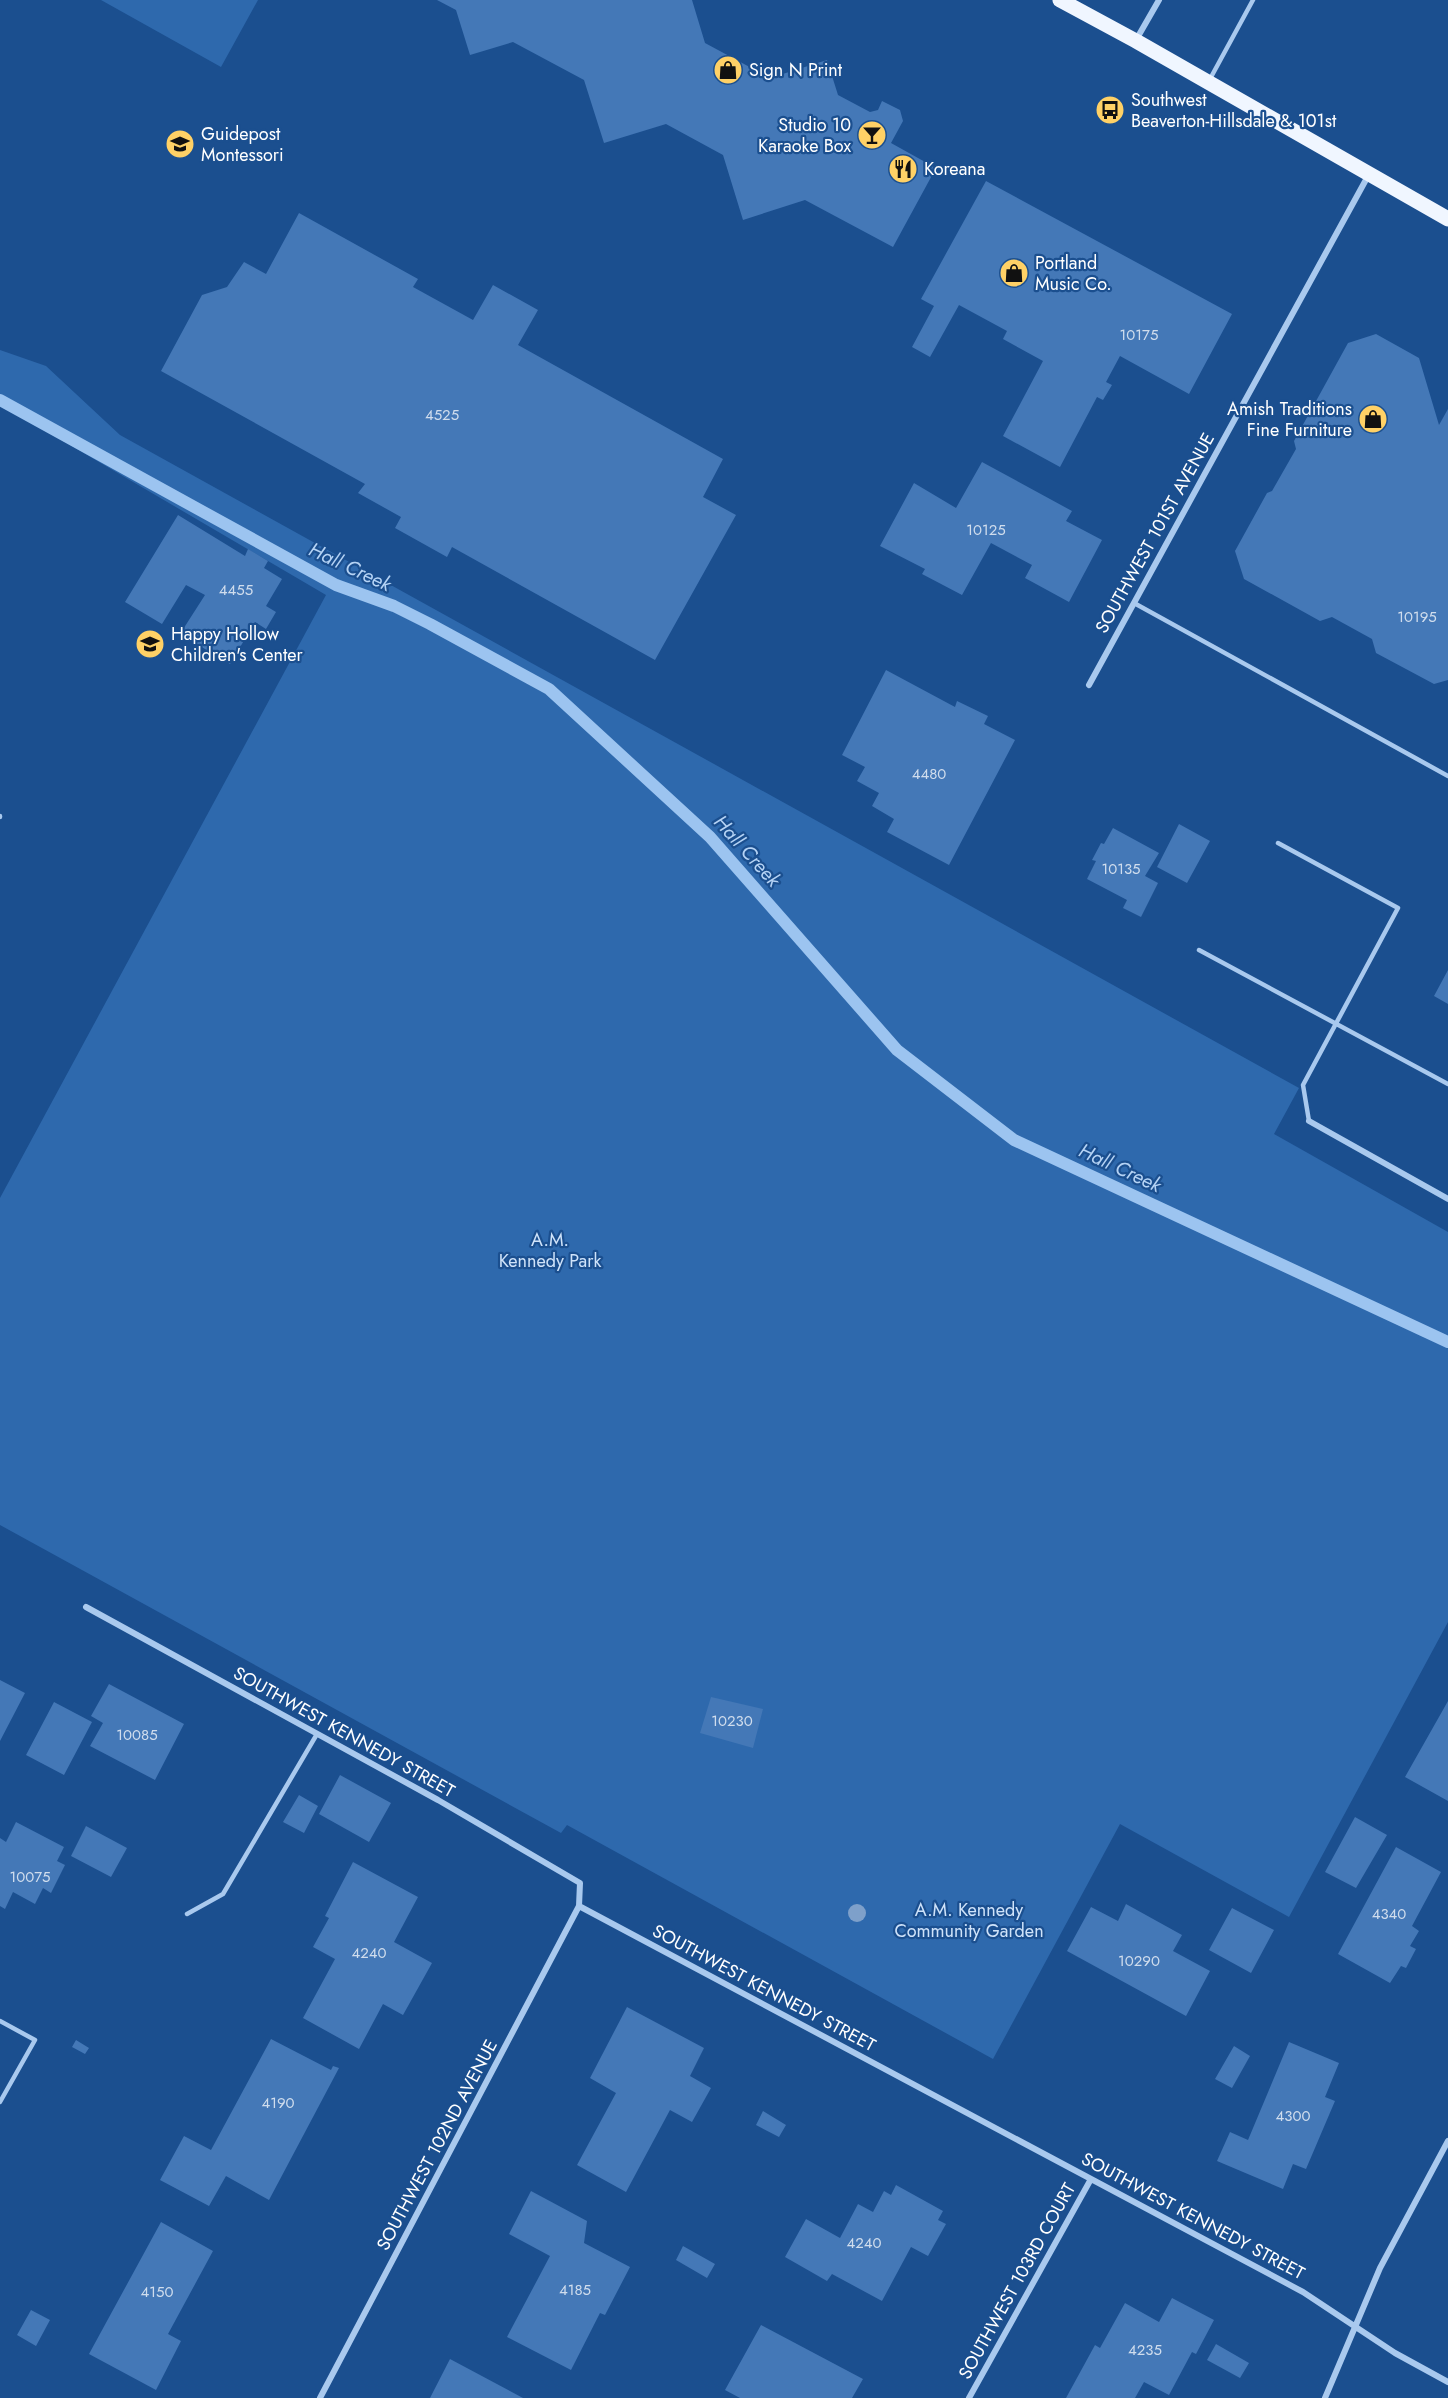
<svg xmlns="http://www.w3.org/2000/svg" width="1448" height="2398" viewBox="0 0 1448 2398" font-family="Jost,sans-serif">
	<rect width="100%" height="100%" fill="#1b4f8f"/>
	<path fill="#2e69ad" d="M101,0H258L221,67Z
		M0,350L46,366L120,435L1299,1088L1274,1134L1448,1232V1622L1289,1917L1120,1824L993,2059L567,1825L561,1833L0,1525V1198L326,595L0,404Z"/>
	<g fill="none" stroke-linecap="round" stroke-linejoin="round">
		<path stroke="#9cc4f0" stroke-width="12" d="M0,400L336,585L394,606L430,624L549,689L710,837L897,1050L1014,1140L1448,1342"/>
	</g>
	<path fill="#4478b7" d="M437,0H692L705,43L770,78L827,60L838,95L870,112L878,110L882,101L900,110L903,121L891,143L936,168L893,247L805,200L743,220L723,155L666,124L604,143L584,80L513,42L470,55L456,10Z
		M986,181L1232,314L1189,394L1120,356L1106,382L1112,385L1103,400L1097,397L1060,467L1003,436L1043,361L1003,339L1007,331L959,305L930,357L912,347L934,306L921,299Z
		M299,213L418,279L413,287L473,320L493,285L538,310L518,345L723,459L703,497L736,515L655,660L452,547L447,557L395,528L401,517L358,493L365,484L161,371L202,295L227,287L244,262L266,274Z
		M1376,334L1419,358L1439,425L1448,409V680L1434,684L1376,653L1372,639L1332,617L1320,621L1244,579L1235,551L1267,493L1272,491L1296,449L1294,441L1348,343Z
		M982,462L1072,511L1066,521L1102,540L1069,602L1025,578L1032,565L991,543L962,595L922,574L925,569L880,546L914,483L956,508Z
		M178,515L245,556L248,549L268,561L264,568L282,579L266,606L276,612L266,629L255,622L230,664L180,634L205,595L186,585L162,624L125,602Z
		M886,670L955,707L957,701L988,716L984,724L1015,740L949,865L887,832L894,819L872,806L879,793L857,781L865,767L842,755Z
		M1179,824L1210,841L1187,883L1157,867Z
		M1113,828L1159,853L1145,876L1158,883L1141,917L1123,908L1127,900L1087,879L1096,861L1092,860L1101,843L1104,844Z
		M1448,970V1004L1434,996Z
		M0,1680L25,1693L0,1741Z
		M109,1684L184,1724L155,1780L90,1746L103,1723L91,1716Z
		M711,1697L763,1709L753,1748L700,1733Z
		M1448,1701V1801L1405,1777Z
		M54,1702L92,1722L64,1775L26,1755Z
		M340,1775L391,1803L369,1842L319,1814Z
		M299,1795L318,1806L304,1833L283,1822Z
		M1355,1817L1387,1835L1356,1888L1325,1872Z
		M16,1822L64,1847L57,1861L65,1865L51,1893L43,1888L35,1904L13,1892L5,1909L0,1906V1838L6,1842Z
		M86,1826L127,1848L111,1877L71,1856Z
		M1396,1847L1441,1872L1412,1926L1419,1931L1410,1946L1416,1949L1406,1968L1401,1966L1390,1983L1338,1954Z
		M353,1862L418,1897L394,1942L432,1963L403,2015L383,2004L359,2049L303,2018L335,1959L313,1947L329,1918L325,1916Z
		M1126,1904L1182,1935L1173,1951L1210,1971L1186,2016L1067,1951L1091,1907L1118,1921Z
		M1232,1908L1274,1930L1251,1973L1209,1950Z
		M627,2007L704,2048L690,2076L711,2088L692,2122L670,2110L626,2192L577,2165L616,2093L590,2078Z
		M271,2039L331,2070L333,2066L339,2068L269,2200L226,2176L209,2206L160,2180L184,2136L211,2150Z
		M76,2040L89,2048L85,2054L72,2047Z
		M1289,2042L1339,2063L1325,2097L1335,2101L1306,2169L1293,2164L1283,2189L1217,2161L1230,2132L1248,2140Z
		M1234,2046L1250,2056L1232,2088L1215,2079Z
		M763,2111L786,2125L779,2137L756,2125Z
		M896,2185L943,2211L938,2220L946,2224L928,2256L911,2247L882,2301L832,2274L827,2281L785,2257L806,2219L840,2238L858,2204L873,2212L884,2191L891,2195Z
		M531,2191L587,2221L584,2243L630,2267L605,2315L600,2313L571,2370L507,2337L550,2256L509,2234Z
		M161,2222L213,2251L168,2334L181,2341L156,2390L89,2354Z
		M683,2246L715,2264L707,2278L676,2260Z
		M1172,2298L1214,2320L1196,2354L1192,2352L1169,2395L1144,2382L1135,2398H1066L1095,2345L1100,2348L1125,2303L1159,2322Z
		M31,2310L50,2320L36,2346L17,2335Z
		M761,2325L863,2379L852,2398H740L725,2390Z
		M1216,2344L1249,2363L1240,2378L1207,2360Z
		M450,2359L523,2398H430Z"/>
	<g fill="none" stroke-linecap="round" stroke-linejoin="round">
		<path stroke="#a9c9ee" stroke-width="4.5" d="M1210,79L1253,0
			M1134,603L1448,776
			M0,817V816
			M1278,843L1398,908L1303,1085L1309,1121
			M1199,950L1448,1084
			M187,1914L223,1894L317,1734
			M0,2021L35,2040L0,2102"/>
		<path stroke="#a9c9ee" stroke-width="6" d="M1136,40L1159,0
			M1089,685L1368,176
			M1309,1121L1448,1199
			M86,1607L438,1800L580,1883L579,1906L320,2398
			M579,1906L1303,2292L1395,2353L1448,2382
			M969,2398L1091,2179
			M1325,2398L1380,2268L1448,2141"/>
		<path stroke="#f0f6ff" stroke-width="15" d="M1060,0L1136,41L1448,219"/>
	</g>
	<circle fill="#7ea0ca" cx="857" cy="1913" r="9"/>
	<defs>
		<g id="shop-disc" transform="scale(1.5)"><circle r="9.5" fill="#ffd166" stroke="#1b4f8f"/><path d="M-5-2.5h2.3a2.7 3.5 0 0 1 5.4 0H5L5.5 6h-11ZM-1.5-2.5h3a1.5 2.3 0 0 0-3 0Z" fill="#111"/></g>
		<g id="bus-disc" transform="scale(1.5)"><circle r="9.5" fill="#ffd166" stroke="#1b4f8f"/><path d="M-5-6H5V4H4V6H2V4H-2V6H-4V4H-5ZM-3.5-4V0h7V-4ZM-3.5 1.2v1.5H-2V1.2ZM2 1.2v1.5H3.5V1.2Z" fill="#111"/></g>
		<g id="bar-disc" transform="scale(1.5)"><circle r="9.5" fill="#ffd166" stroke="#1b4f8f"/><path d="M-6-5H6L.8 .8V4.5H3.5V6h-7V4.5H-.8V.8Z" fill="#111"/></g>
		<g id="school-disc" transform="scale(1.5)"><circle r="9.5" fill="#ffd166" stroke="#1b4f8f"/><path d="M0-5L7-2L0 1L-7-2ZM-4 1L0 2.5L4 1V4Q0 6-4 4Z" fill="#111"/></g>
		<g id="restaurant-disc" transform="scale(1.5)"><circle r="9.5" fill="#ffd166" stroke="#1b4f8f"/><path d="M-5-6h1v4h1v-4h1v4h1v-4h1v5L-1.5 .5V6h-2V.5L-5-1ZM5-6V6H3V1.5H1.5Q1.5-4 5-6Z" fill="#111"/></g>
	</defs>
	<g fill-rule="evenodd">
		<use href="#shop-disc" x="728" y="70"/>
		<use href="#bus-disc" x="1110" y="110"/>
		<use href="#bar-disc" x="872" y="135"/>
		<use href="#school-disc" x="180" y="144"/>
		<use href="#restaurant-disc" x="903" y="169"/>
		<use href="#shop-disc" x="1014" y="273"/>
		<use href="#shop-disc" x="1373" y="419"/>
		<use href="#school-disc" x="150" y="644"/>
	</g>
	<g text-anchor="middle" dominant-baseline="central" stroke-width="4.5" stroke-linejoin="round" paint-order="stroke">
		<g font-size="15" fill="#d0dded">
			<text x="1139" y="335">10175</text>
			<text x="442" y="415">4525</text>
			<text x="986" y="530">10125</text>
			<text x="236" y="590">4455</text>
			<text x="1417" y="617">10195</text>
			<text x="929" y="774">4480</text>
			<text x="1121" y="869">10135</text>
			<text x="732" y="1721">10230</text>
			<text x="137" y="1735">10085</text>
			<text x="30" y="1877">10075</text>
			<text x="1389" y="1914">4340</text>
			<text x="369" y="1953">4240</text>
			<text x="1139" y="1961">10290</text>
			<text x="278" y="2103">4190</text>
			<text x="1293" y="2116">4300</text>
			<text x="864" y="2243">4240</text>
			<text x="575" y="2290">4185</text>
			<text x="157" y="2292">4150</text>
			<text x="1145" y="2350">4235</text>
		</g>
		<g font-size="18" fill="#fff" stroke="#1b4f8f" text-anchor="start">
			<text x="749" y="70">Sign N Print</text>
			<text x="1131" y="100">Southwest<tspan x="1131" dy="21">Beaverton-Hillsdale &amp; 101st</tspan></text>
			<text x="851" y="125" text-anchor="end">Studio 10<tspan x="851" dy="21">Karaoke Box</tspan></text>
			<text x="201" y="134">Guidepost<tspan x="201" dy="21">Montessori</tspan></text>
			<text x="924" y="169">Koreana</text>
			<text x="1035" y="263">Portland<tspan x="1035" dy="21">Music Co.</tspan></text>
			<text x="1352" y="409" text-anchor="end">Amish Traditions<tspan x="1352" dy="21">Fine Furniture</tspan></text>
			<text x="171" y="634">Happy Hollow<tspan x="171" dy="21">Children's Center</tspan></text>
		</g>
		<g font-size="18" fill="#fff" stroke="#1b4f8f">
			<text transform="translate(1155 533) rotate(-61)">SOUTHWEST 101ST AVENUE</text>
			<text transform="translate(344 1732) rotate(29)">SOUTHWEST KENNEDY STREET</text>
			<text transform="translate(764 1988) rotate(28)">SOUTHWEST KENNEDY STREET</text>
			<text transform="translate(437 2145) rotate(-62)">SOUTHWEST 102ND AVENUE</text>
			<text transform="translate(1193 2216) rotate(28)">SOUTHWEST KENNEDY STREET</text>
			<text transform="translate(1017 2281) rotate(-61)">SOUTHWEST 103RD COURT</text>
		</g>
		<g font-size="18" fill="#cfe3fa" stroke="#1b4f8f">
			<text x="550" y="1240">A.M.<tspan x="550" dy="21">Kennedy Park</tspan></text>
			<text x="969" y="1910">A.M. Kennedy<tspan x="969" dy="21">Community Garden</tspan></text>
		</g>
		<g font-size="20" font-style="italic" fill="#b5d3f5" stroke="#1b4f8f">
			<text transform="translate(350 567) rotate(25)">Hall Creek</text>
			<text transform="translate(747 851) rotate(48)">Hall Creek</text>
			<text transform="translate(1120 1168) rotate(25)">Hall Creek</text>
		</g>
	</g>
</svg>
